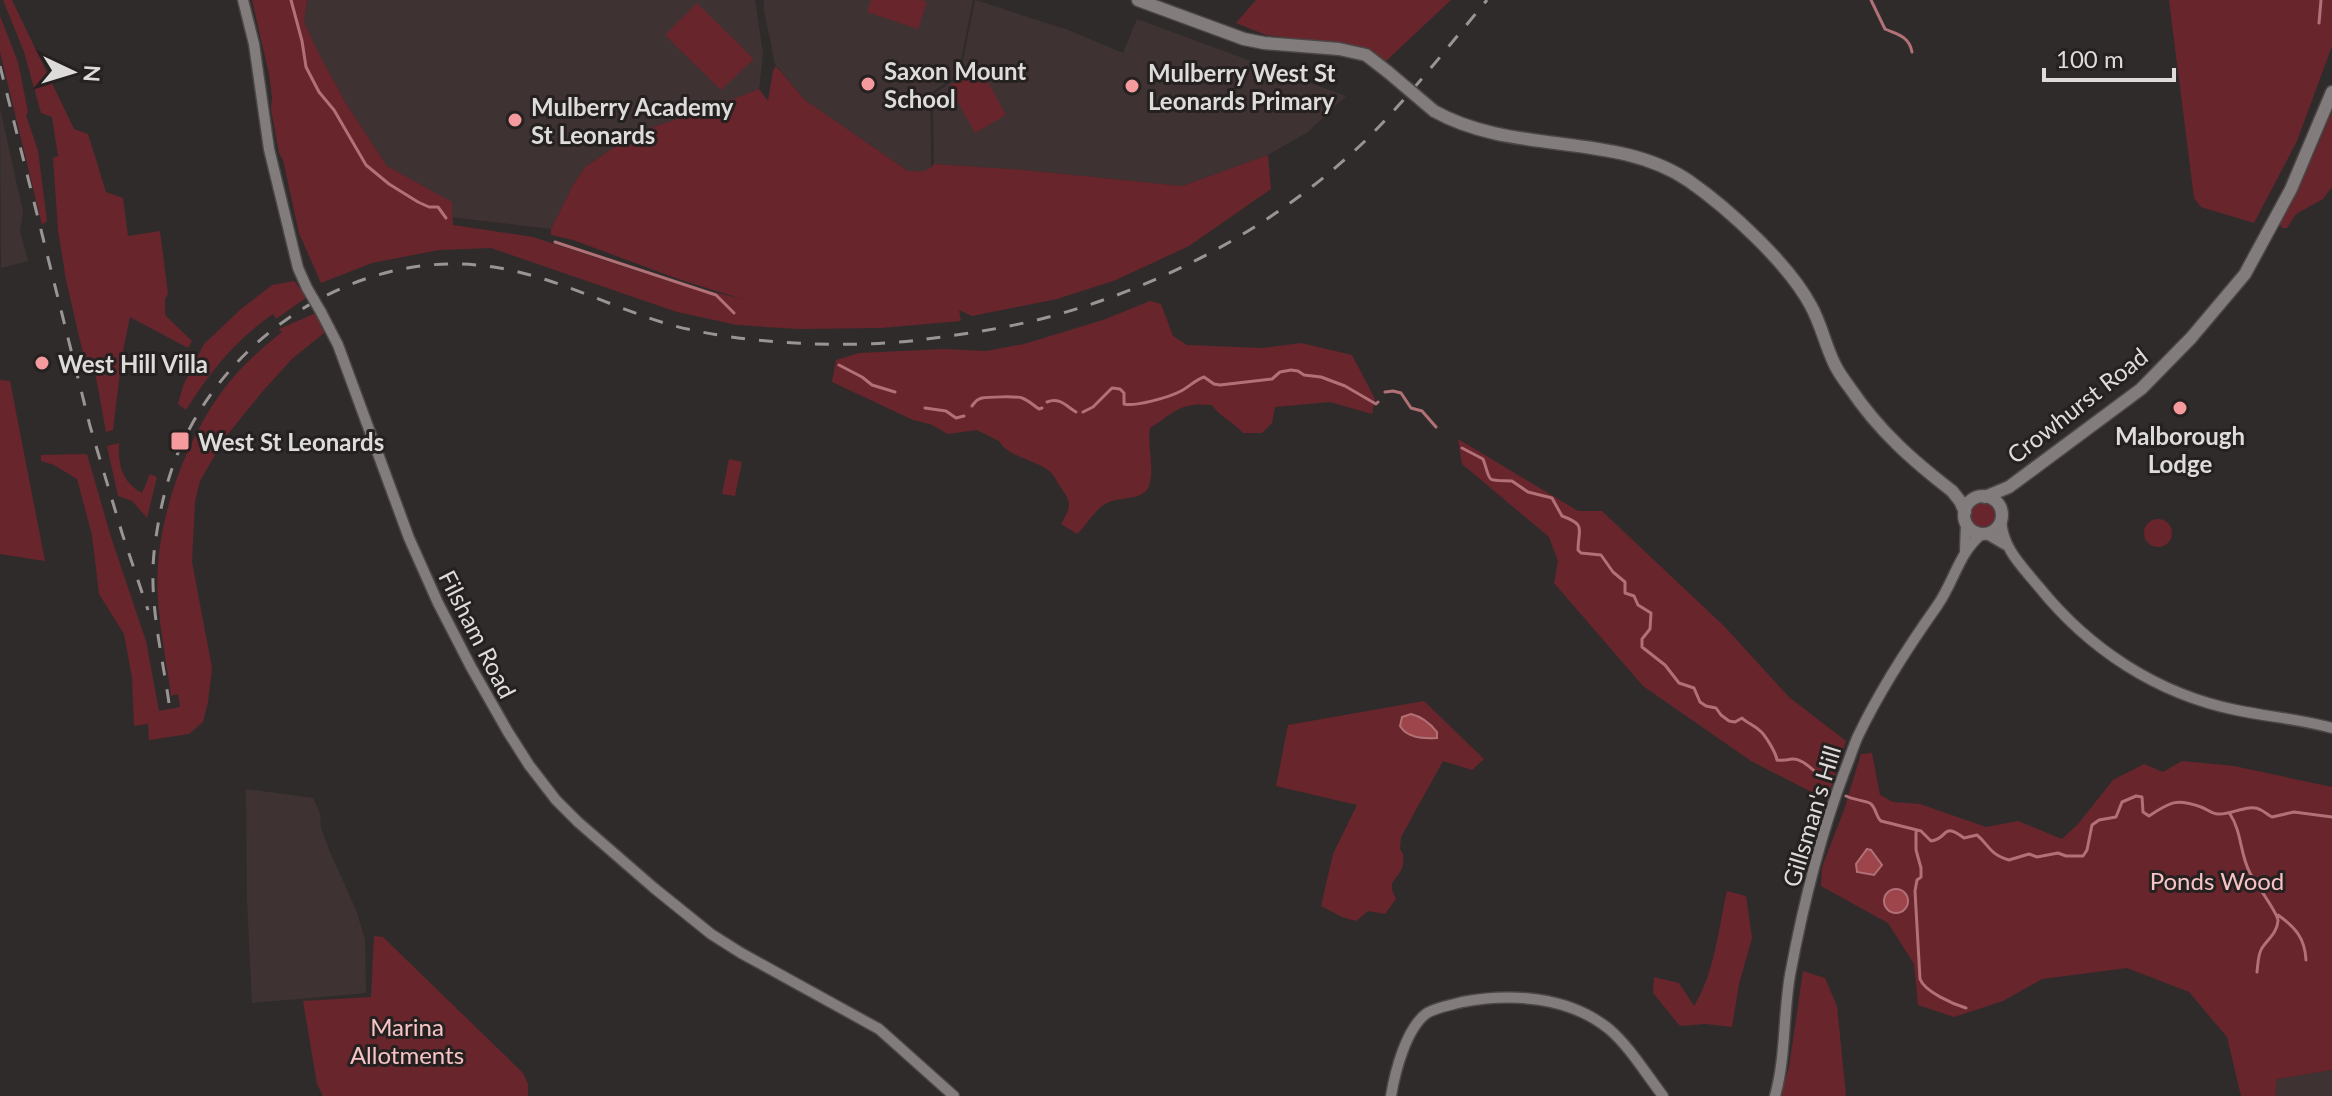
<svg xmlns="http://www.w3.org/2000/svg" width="2332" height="1096" viewBox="0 0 2332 1096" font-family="Lato,sans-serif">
	<rect width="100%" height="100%" fill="#302b2b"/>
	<path fill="#3f3233" d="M307,0H755L763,54L759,89L714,107L635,133L585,167L573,185L551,229L451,217V202L387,166L347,105L318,53L304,22Z
		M764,0H973L958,75L930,93L931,169L925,171H908L805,100L775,64L764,10Z
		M975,0L1068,30L1123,53L1137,19L1346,96L1308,132L1268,155L1182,186L1024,170L934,164L933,95L960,76Z
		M0,108L23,212L20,231L28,261L1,268Z
		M246,789L313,798L320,813L321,828L329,850L356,910L365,939L366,993L252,1003L247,900Z
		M2332,1070V1096H2275L2277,1079Z"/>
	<path fill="#68252c" d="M3,0H12L74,129L88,134L106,192L123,198L128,236L160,231L168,294L165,299V315L192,341L188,348L130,317L122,356L113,430L106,432L94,366H86L66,280L58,230L53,158L58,156L52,117L41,113L24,52Z
		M252,0H307L304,22L318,52L347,105L387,166L452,202L453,225L533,237L671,282L742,299L681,280L573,240L551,235V229L573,185L585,167L635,133L710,108L759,89L768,101L773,71L776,66L805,100L908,171C918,171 928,173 934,164L1024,170L1182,186L1268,155L1271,189L1189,246L1116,280L1057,299L972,316L959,310L961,321L881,328L798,329L737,325L677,312L491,248L439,250L372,263L321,283L299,233L283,160L279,153L271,109L272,97L269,74Z
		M871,0H920L927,2L918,29L867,12Z
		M1256,0H1451L1385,62L1363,47L1266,35L1236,23Z
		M2169,0H2332V46L2297,141L2254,223L2201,207L2194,198Z
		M697,3L754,59L721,90L665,35Z
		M0,16L18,62L28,112L26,115L38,151L47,221L42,225L0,52Z
		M980,67L1006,115L975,133L949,86Z
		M2332,111V187L2323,199L2296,214L2287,228H2282L2280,224L2284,207L2315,152Z
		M294,281L307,297L276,319L273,314C236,339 210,372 186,410L178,404L183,386L204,344L241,309L272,285Z
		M1150,301L1161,304L1173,336L1187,345L1262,348L1301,343L1352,355L1375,399L1372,414L1330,402L1275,407L1272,423L1262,433H1243C1234,422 1220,417 1212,405C1180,402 1175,412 1150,428C1147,447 1155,468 1149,486C1144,500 1121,497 1109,502C1095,508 1088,524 1077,534L1061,524C1072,505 1072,503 1059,485C1056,480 1053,473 1048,470C1033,459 1008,457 999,441L977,430L948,434L930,424L913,420L832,382L836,360L859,353L944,349L986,351L1024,344L1103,320Z
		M316,313L324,333L293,358L262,392L224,439L200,481L195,501L192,562L212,668L208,702L203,722L189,734L149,740L148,724L134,726L132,678L124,634L99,594L92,535L77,479L54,465L41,461V455L87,454L111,537L146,641L159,711L180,707L178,694L171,696C167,664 160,632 158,599C153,532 180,452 218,397C235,372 258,351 282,332L279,329Z
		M0,380L10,381L45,561L0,554Z
		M1458,439L1578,511H1602L1725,627L1789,697L1846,741L1827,800L1751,761L1643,686L1554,583L1558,561L1549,537L1462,464Z
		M119,443C118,466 122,482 142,493L150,474L157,477L147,518L132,501L118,496L107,446Z
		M729,459L742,462L735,496L722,494Z
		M1969 516a14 14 0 1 1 28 0a14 14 0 1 1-28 0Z
		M2144 533a14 14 0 1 1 28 0a14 14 0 1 1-28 0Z
		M1424,701L1484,759L1472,770L1443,761L1401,837L1400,849L1403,854C1403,858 1404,864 1402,868C1396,883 1386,879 1396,899L1385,914L1368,911L1356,921L1342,917L1321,906L1333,854L1357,805L1276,786L1288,725Z
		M1872,753L1880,795L1893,802L1920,804L1986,827L2018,821L2062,839L2078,824L2113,780L2144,764L2163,772L2182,761L2234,766L2332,787V1070L2277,1079L2275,1096H2241L2227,1037L2189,992L2127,968L2042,979L2003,1001L1954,1017L1918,1005L1914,964L1888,923L1821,886L1822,867L1844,810L1861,754Z
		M1727,891L1746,896L1752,938L1739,984L1732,1027L1706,1024L1680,1026L1653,993L1654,977L1679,983L1694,1006C1715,972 1718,930 1727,891Z
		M374,936L383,937L523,1073L528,1084V1096H323L317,1084L303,1001L371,997Z
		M1803,971L1825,978L1837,1006L1846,1096H1780L1789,1067Z"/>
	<path fill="#9e444b" stroke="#b17176" stroke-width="2" d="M1411,714C1423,717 1430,723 1437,732V738C1424,739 1407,738 1400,726L1402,717Z
		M1867,849L1871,850L1882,865L1874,875L1857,872L1856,864Z
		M1884 901a12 12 0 1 1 24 0a12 12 0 1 1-24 0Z"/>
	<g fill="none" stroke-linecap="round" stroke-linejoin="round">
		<path stroke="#b17176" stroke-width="3" d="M291,0L302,41L306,67L319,92L334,110L366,165L389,184L418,202L429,207H438L446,218
			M1871,0L1885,29C1898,35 1909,36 1912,52
			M2319,23L2321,0
			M555,242L716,295L734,313
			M839,365L862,377L872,385L895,392
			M1385,392L1393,391L1401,393L1411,408L1422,411L1436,427
			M1047,402C1060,397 1066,406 1076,412
			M972,406C976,401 976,400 982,398C987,397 1018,396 1022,398C1028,400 1033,405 1039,409L1042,408
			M925,408L946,411L956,418L964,416
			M1083,412L1093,407L1112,388L1120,389L1124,393V404C1135,407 1170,397 1181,391C1189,387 1195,380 1204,377L1214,384L1220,385L1272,379L1280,372L1291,370L1298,371L1304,375L1321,377L1345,386L1376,404L1378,402
			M1462,448L1483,459C1492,483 1484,480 1512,481L1528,492L1552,498L1562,516C1587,525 1578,529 1578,550L1581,553L1601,555L1613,572L1625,582V593L1634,596L1638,605L1651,613L1650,629L1642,639V647L1665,665L1679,683L1694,688L1700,702L1706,706L1716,708L1721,715L1729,721L1735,722L1742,718C1747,723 1754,725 1759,730C1765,734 1776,753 1777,760C1782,761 1787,760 1792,759C1803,758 1814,772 1823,778
			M1846,796C1853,800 1868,801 1871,804C1876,808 1876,817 1881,821L1921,831L1931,841C1949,839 1941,821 1964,838L1977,835C1990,846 1989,854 2009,860L2029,854L2037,857L2058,853L2066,856H2083L2087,850L2092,825L2099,820L2116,817L2122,802L2136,796L2142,797L2143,812L2149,816C2170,802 2176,798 2201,807C2207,809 2212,814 2218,814C2232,815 2249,803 2261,810C2265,812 2268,815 2272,817L2294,812L2332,817
			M2230,814C2242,832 2240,855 2250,873C2255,883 2279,914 2278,921C2277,933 2268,939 2262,948C2258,954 2258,964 2257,972
			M1916,832V850L1921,868V877L1917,880L1915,891L1920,979C1925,992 1953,1004 1966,1008
			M2278,915C2295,927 2305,938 2306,960"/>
		<g stroke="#4b4747" stroke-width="13">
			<path id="tertiary" d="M243,0L254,44L269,149L298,268L307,288
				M321,312L338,345L409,538L438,603L471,667L508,732L529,765L556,800L578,822L654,888L711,934L741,953L879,1029L954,1096
				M2001,520C2003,549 2021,565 2039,587C2089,649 2157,694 2236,710C2269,717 2300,719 2332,728
				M1987,534L2006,545
				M1965,551L1966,524
				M1391,1096C1395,1072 1406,1028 1427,1013C1437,1007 1452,1005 1462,1002C1512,993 1568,996 1609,1029C1630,1047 1646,1074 1663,1096
				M1775,1096C1786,1056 1783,1016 1790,975C1803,905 1820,836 1845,770C1850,758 1853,747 1858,736C1880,690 1908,647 1937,606C1954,582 1959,552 1982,534"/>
		</g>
		<g stroke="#4b4747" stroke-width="15">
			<path id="secondary" d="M1138,0L1244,39L1264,43L1339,49L1366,55L1388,72
				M1434,111C1514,156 1616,131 1689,181C1729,209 1789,264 1811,306C1821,324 1825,344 1834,363C1838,372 1844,380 1850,388C1879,431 1912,460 1952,491L1960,501L1965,512
				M1964 515a19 19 0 1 1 38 0a19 19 0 1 1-38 0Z
				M1985,497L2009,487L2141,389L2191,338L2245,274L2291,189L2332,92"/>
		</g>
		<use href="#tertiary" stroke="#837c7c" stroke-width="10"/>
		<use href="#secondary" stroke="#837c7c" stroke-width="12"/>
		<path stroke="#999595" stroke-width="3" stroke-dasharray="14 14" stroke-linecap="butt" d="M0,66L90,426L122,533L148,610
			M169,703C162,654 149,603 154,553C159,509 169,465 191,426C245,326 361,254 477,265C546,271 606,306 671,325C741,344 847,349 919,340C959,335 1001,329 1041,319C1161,288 1275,227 1365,141C1409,97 1447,48 1487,0"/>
		<g stroke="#4b4747" stroke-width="13" stroke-linecap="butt">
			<path id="tertiary-bridge" d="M307,288L321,312"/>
		</g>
		<g stroke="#4b4747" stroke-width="15" stroke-linecap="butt">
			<path id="secondary-bridge" d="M1388,72L1434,111"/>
		</g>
		<use href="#tertiary-bridge" stroke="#837c7c" stroke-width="10"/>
		<use href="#secondary-bridge" stroke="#837c7c" stroke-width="12"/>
	</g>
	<g fill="#f59b9e" stroke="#262121" stroke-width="3">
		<circle cx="868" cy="84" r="8"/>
		<circle cx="1132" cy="86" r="8"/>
		<circle cx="515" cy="120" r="8"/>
		<circle cx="42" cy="363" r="8"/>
		<circle cx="2180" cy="408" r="8"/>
		<rect x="170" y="431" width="20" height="20" rx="4"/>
	</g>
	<g text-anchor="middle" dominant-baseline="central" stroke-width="6" stroke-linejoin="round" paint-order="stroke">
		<g font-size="24" font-weight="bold" fill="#dedbdb" stroke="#262121" text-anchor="start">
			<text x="884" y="70">Saxon Mount<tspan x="884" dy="28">School</tspan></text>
			<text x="1148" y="72">Mulberry West St<tspan x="1148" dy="28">Leonards Primary</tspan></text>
			<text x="531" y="106">Mulberry Academy<tspan x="531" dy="28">St Leonards</tspan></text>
			<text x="58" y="363">West Hill Villa</text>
			<text x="2180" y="435" text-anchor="middle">Malborough<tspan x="2180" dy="28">Lodge</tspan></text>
			<text x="198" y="441">West St Leonards</text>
		</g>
		<g font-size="24" fill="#dedbdb" stroke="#262121">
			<text transform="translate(2077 405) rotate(-38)">Crowhurst Road</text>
			<text transform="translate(478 634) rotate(63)">Filsham Road</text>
			<text transform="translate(1811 816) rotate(-73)">Gillsman's Hill</text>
		</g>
		<g font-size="24" fill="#f7c3c4" stroke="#262121">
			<text x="2217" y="880">Ponds Wood</text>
			<text x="407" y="1026">Marina<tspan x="407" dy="28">Allotments</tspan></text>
		</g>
	</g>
	<g transform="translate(72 72) rotate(94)" stroke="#262121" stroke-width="6" paint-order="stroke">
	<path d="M0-6L14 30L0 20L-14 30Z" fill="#dedbdb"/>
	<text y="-12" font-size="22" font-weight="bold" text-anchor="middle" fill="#dedbdb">N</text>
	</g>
	<path d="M2044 68v12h130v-12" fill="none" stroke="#dedbdb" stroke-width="4"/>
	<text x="2056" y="68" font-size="24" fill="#dedbdb" stroke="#262121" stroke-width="6" paint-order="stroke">100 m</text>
</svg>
